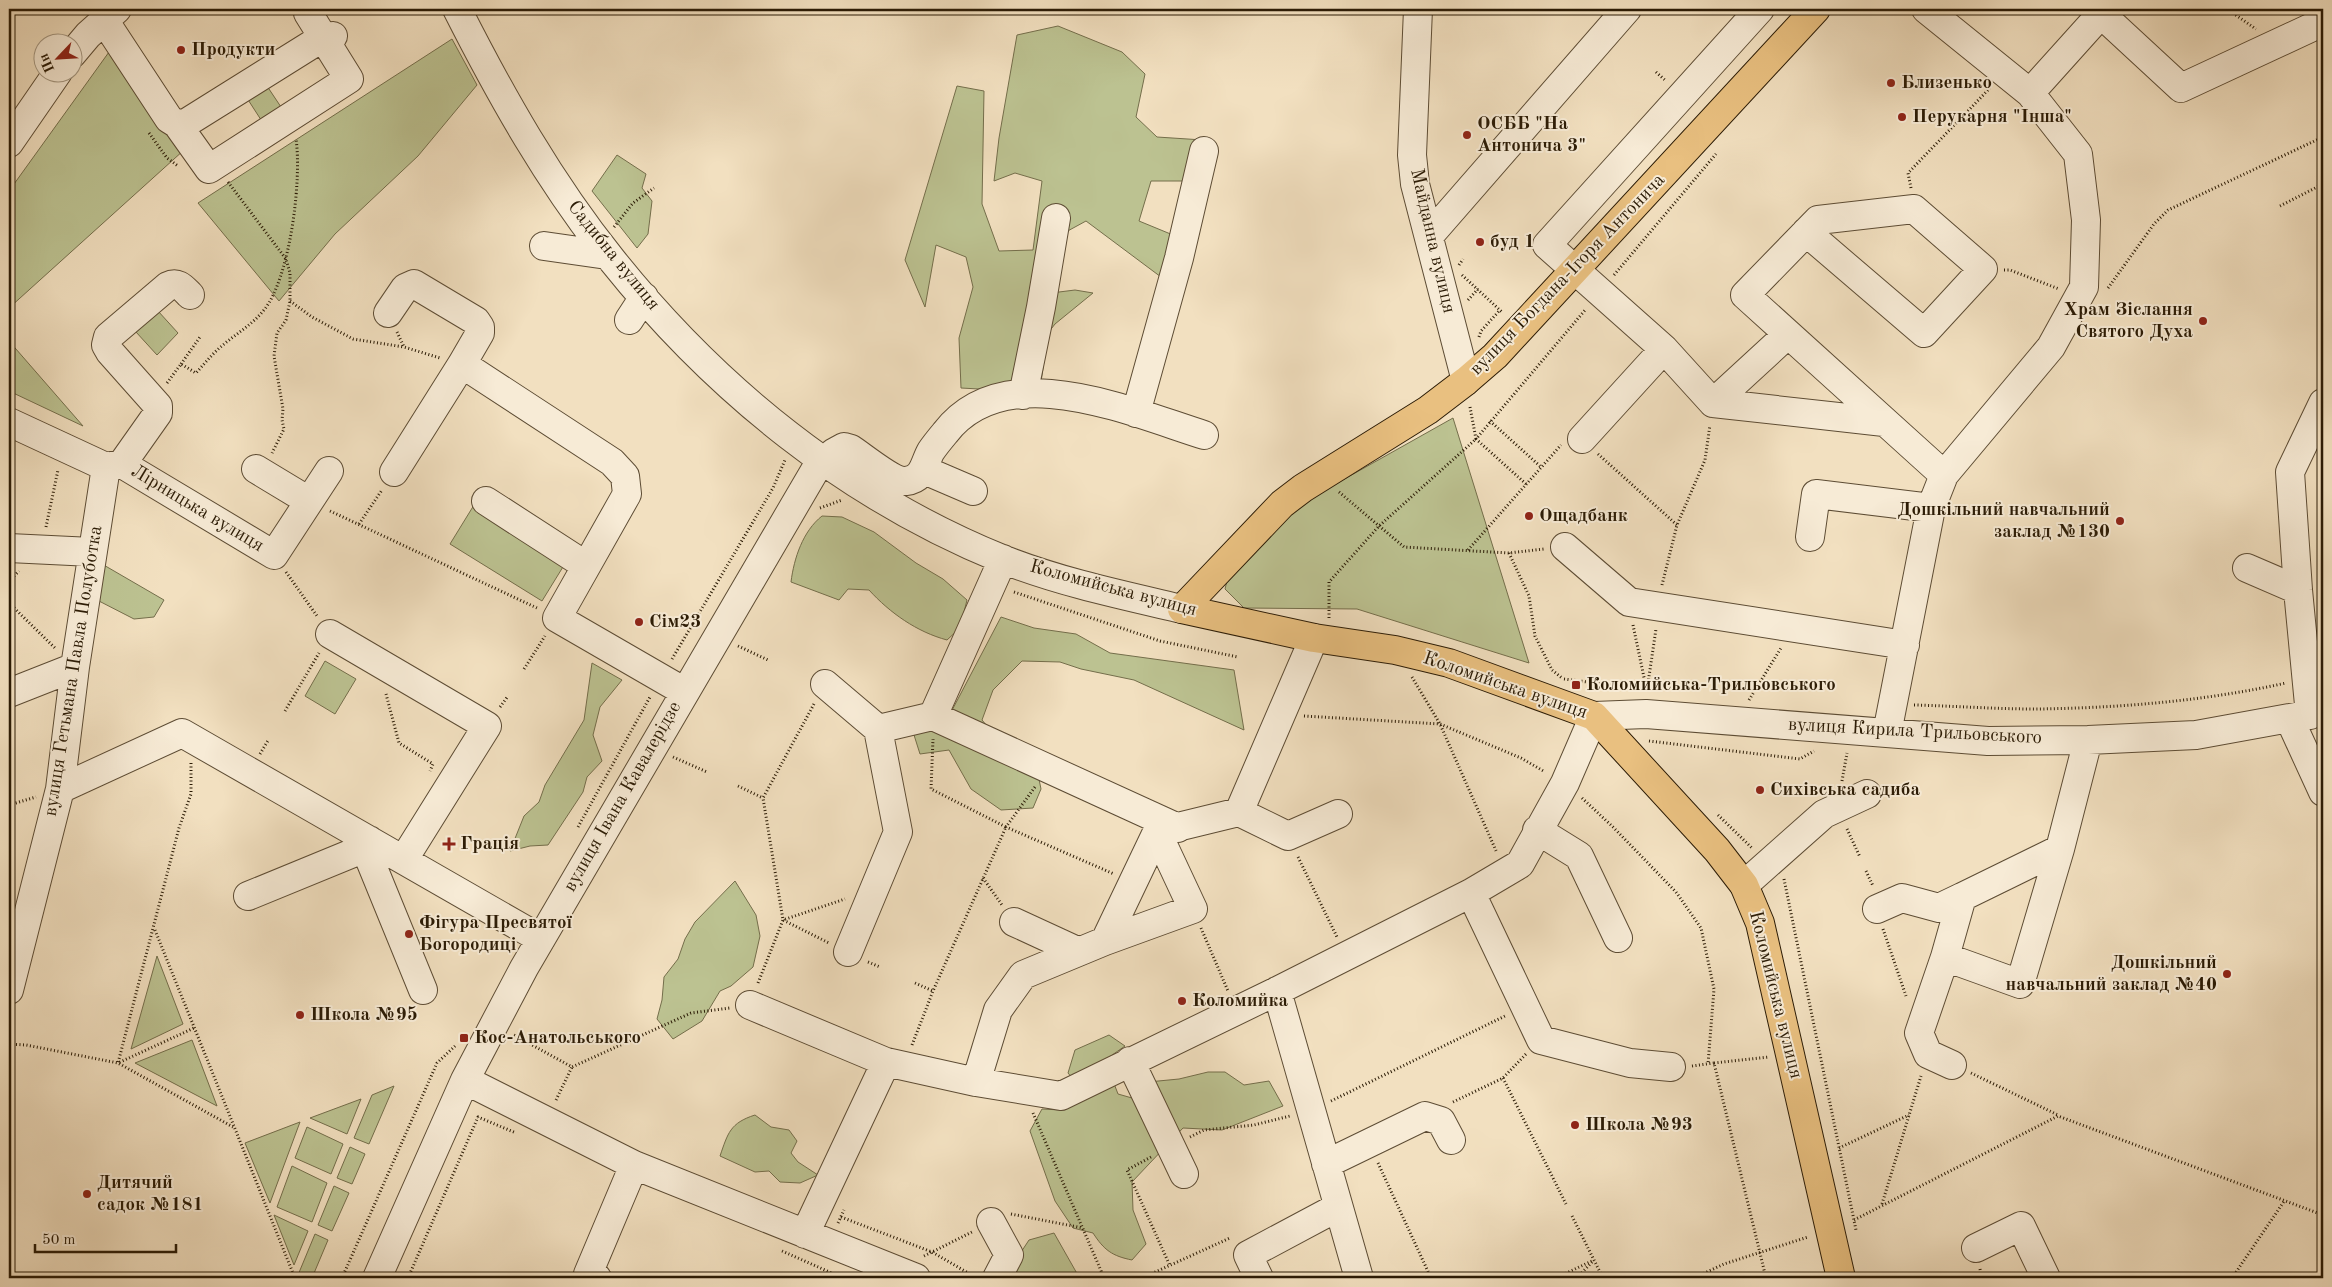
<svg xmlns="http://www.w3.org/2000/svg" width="2332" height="1287" viewBox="0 0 2332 1287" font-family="'Old Standard TT',serif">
	<rect width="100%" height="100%" fill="#f2e0c0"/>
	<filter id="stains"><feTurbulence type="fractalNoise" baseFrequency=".004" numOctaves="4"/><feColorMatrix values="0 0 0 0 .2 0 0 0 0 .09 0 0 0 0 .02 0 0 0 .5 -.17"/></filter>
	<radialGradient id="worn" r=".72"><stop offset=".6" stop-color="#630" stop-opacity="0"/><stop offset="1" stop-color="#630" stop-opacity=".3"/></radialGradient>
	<path fill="#bcc291" stroke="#746e4b" d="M1058,26L1122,52L1145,74L1136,117L1157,137L1203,140L1209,181H1151L1139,221L1173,235L1165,280L1086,221L1053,239L1043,294L1075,290L1093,293L1055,324L1048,333L1041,382L997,390L961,388L959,338L973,287L966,257L936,245L925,307L905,260L957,86L984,91L982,204L999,251L1033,250L1042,181L1015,173L994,181L999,138L1017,35Z
		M452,39L477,85L418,156L335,234L279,301L198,203Z
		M109,52L184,150L9,308V191Z
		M263,80L285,113L265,126L243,92Z
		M617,155L646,174L642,188L652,201L648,234L637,248L592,191Z
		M158,311L178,333L157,355L136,332Z
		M9,341L83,426L9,391Z
		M1453,418L1529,663L1357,609L1244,608L1225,589L1230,569L1291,509Z
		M474,505L566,562L542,601L450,544Z
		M822,516L842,517L874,532L916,563L943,579L967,600L960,628L947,640C917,632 890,613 869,590L848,589L839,600L791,582C794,558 803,531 822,516Z
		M102,564L164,600L154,617L134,619L97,600Z
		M1001,617L1034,628L1076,634L1110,653L1234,670L1244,730L1134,680L1081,669L1060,662L1022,661L993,690L982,720L998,739L1035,760L1041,789L1033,808L1001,810L971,789L949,750L920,754L914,735L949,716Z
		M325,661L356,679L335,714L305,696Z
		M592,663L622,680L600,707L593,735L602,761L587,777L583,792L548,845L530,846L510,851L524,816L539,802L545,785L584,720Z
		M735,881L756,915L760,936L753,967L731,986L720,991L702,1021L673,1039L657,1019L662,1000L664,977L678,959L685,939L695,922Z
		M157,956L183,1024L131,1049Z
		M1109,1035L1125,1046L1105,1060L1118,1094L1132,1098L1148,1082L1179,1079L1208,1072H1225L1244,1085L1269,1081L1283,1106L1222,1130L1183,1128L1132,1182L1133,1210L1146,1244L1132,1260C1112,1256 1104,1250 1093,1233L1073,1228L1055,1201L1030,1131L1042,1109L1061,1110L1084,1092L1068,1073L1075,1050Z
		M192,1040L217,1106L135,1063Z
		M394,1086L369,1144L354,1138L372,1095Z
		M361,1099L347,1134L310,1118Z
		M755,1115L771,1127L789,1130L797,1141L791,1153L798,1162L818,1175L800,1183L780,1182L769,1171L755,1172L720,1156C728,1133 730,1123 755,1115Z
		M300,1122L270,1203L245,1143Z
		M307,1127L343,1144L331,1174L295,1158Z
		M350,1147L365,1154L352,1184L337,1178Z
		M292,1166L327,1183L312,1222L277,1207Z
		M334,1186L349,1193L332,1231L318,1225Z
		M274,1215L308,1231L294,1265Z
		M1054,1233L1079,1277L1004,1278L1029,1240Z
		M315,1234L328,1240L312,1278H300L298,1275Z"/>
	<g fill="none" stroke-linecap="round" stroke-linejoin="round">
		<g stroke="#5d4c34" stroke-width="30">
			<path id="minor" d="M457,9C501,96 550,183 612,260C716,390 847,496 1002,559C1060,582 1122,595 1182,609
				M1418,9L1412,155L1415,184L1466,381
				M1760,9L1547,245L1664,349L1713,403L1884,422
				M104,20L169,119L177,124L186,123L322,38L333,36
				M72,54L88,35L117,9
				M2030,93L2101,14L2181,88L2323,22
				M177,124L209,169L349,79L308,13
				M9,143L58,72
				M1806,232L1924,333L1983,269L1914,209L1818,220L1745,295L1944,475
				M1429,236L1627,9
				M544,246L607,255
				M388,313L405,288L414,284L476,321L480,327V333L462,364L612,462L625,476L627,494L557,618L685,692
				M629,320L644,297
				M1023,395L1041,307L1056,218
				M1713,403L1788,334
				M1136,413L1179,258L1204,151
				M9,422L106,467L122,464L274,555L329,471
				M1582,439L1664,349
				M122,464L158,413V406L110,352L106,345L108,337L168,286C178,281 183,288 190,295
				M828,464L833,453L844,447L851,449C862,456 893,482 906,481C924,479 924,463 931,451C935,445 940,439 945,433C1005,355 1130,412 1204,435
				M256,469L309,501
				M924,470L973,491
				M394,472L462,364
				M486,501L585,565
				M1810,537L1816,494L1931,508
				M1565,547L1629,602L1905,645
				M9,548L92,552
				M2247,568L2298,590
				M330,634L487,726L404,859
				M825,684L878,729
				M9,693L75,667
				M2310,715L2298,590L2290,472L2323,403
				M933,716L1178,828
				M2290,720L2323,792
				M1887,733L1931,508L1944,475L2051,347L2084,287L2086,220L2078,154L2030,93L1926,9
				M60,789L182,733L541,939
				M1239,812L1288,836L1338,814
				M1537,830L1579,856L1618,938
				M365,848L423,990
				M1744,885L1824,814L1867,794
				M1471,893L1541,1040L1630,1063L1671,1067
				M248,896L365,848L369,840
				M1877,909L1902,898L1939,908L1962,897
				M1014,922L1077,951
				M1105,941L1193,909L1157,832
				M848,952L898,832L878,729L933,716L1003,559
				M1945,957L2020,984L2060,849L2088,740
				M9,990L60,789L75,667L106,467
				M1277,991L1359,1278
				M750,1005L886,1062
				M1130,1061L1184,1174
				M1952,1065L1928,1054L1919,1033L1945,957L1962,897L2060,849
				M465,1080L634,1165L916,1278
				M976,1082L998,1010L1023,975L1105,941L1157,832L1239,812L1314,638
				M1326,1164L1425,1116L1441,1121L1451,1140
				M991,1222L1009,1255L997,1278
				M805,1234L886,1062L976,1082L1061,1096L1277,991L1471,893L1520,864L1565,783L1594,716L1646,714L1988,741L2088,740L2196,735L2323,712
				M1976,1248L2021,1226L2046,1278
				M377,1278L465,1080L524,968L821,460
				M597,1278L588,1274L634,1165
				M1259,1278L1248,1255L1338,1207"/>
		</g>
		<g stroke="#2b1b05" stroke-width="30">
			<path id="major" d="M1182,609L1314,638L1395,650L1449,663L1594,716L1717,850L1744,885L1760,923L1841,1278
				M1182,609L1282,504L1303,488L1428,410L1466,381L1495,356L1816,9"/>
		</g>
		<path stroke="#2b1b05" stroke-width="3" stroke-dasharray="1 2.5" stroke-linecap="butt" d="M2227,9L2256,29
			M1656,72L1666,81
			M149,133L167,158L178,166
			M9,172L14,164
			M228,182L286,259L290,273V301L286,320L277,333L274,356L283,409L282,420L284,429L272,453
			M1911,188L1908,173L1990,88
			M2280,206L2323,184
			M614,227L633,203L654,188
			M1459,265L1463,259
			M2004,270H2010L2059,289
			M1462,275L1503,313
			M1614,275L1716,154
			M2108,288L2154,224L2168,210L2323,137
			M1468,300L1478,289
			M290,301L312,317L353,339L404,347
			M397,332L404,347L440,358
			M1479,337L1481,331L1500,310
			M181,364L200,337
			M167,383L181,364L196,373C205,363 213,353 223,345C237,333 252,325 264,310C290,278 302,180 296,139
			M1490,421L1541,467
			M1598,454L1677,525
			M1526,484L1476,439L1586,309
			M1339,492L1404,547L1509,553L1544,549
			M820,508L842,500
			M330,511L537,608
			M359,524L382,490
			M46,527L58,470
			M1468,550L1561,445
			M1509,553L1529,596L1535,636L1552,670L1562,678
			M286,572L317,616
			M9,581L19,571
			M1662,585L1677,525L1705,460L1710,425
			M1014,592L1160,641L1238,657
			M9,603L55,648
			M1329,618V582L1379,526L1476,439L1470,407
			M1633,625L1646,687
			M738,646L768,660
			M672,659L773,488L785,460
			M524,669L545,636
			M1412,677L1440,724L1497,853
			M1564,679L1642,689
			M1647,690L1656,629
			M386,694L399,743L433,764L430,771
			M1749,700L1781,648
			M814,704L763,798L783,920L829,943
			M1914,705C1955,706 1995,709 2036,709C2119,708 2205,701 2286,683
			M500,707L508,696
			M285,711L319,653
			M1304,716L1440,724L1521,758L1545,772
			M1649,741L1800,759L1814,751
			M260,754L269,739
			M673,757L707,772
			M191,763V794L179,828L118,1063L194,1028
			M1842,781L1847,753
			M738,786L763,798
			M1035,787L1006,827L1114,874
			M1582,798L1613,827L1676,892L1701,928L1714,989L1708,1064
			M9,805L36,797
			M1718,815L1753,849
			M578,827L650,697
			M1847,829L1860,857
			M1298,857L1337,937
			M1866,871L1873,886
			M983,878L1002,905
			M1784,879L1856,1230
			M1201,928L1228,991
			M1883,929L1906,996
			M155,930L295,1278
			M868,962L880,967
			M758,983L783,920L845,899
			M915,983L933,991
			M514,1035L572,1067L691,1013L730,1008
			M9,1044L26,1045L118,1063L233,1127
			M912,1045L933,991L1006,827L931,789L933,739
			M1714,1063L1769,1057
			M1692,1066L1714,1063L1766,1278
			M1971,1073L2058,1115
			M1503,1078L1566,1204
			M556,1100L572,1067
			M1331,1101L1505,1016
			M1453,1102L1503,1078L1526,1054
			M1033,1113L1102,1273
			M1190,1137L1204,1130L1254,1125L1290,1116
			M1839,1148L1909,1115
			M1151,1157L1127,1170L1170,1266
			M1378,1163L1431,1278
			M1882,1204L1921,1076
			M1011,1214L1083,1228
			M1572,1216L1603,1278
			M841,1217L932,1252L975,1277
			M1854,1220L2058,1116L2323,1215
			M838,1223L844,1210
			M782,1251L843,1278
			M924,1256L972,1232
			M1980,1269L1982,1278
			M342,1278L437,1063L455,1046
			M408,1278L478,1117L516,1133
			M1092,1278L1102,1273L1105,1278
			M1142,1278L1230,1238
			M1556,1278L1594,1260
			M1577,1278L1592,1262
			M1694,1278L1724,1264L1808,1237
			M2232,1278L2285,1200"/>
		<use href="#minor" stroke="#f7ebd6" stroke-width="28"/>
		<use href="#major" stroke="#e9c080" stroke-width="28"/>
	</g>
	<g fill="#8f2418" stroke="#f7ebd6" stroke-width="2">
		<circle cx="181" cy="50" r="5"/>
		<circle cx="1891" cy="83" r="5"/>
		<circle cx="1902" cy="117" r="5"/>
		<circle cx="1467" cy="135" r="5"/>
		<circle cx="1480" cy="242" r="5"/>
		<circle cx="2203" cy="321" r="5"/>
		<circle cx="1529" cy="516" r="5"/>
		<circle cx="2120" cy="521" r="5"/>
		<circle cx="639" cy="622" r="5"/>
		<rect x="1571" y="680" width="10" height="10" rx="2.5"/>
		<circle cx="1760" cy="790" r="5"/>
		<path d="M446.5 836.5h5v5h5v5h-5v5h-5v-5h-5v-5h5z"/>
		<circle cx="409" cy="934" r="5"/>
		<circle cx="2227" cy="974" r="5"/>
		<circle cx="1182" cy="1001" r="5"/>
		<circle cx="300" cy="1015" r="5"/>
		<rect x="459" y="1033" width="10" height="10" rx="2.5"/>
		<circle cx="1575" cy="1125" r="5"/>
		<circle cx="87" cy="1194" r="5"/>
	</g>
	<g text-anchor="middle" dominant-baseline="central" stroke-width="4" stroke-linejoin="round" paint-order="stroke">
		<g font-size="19" font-weight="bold" fill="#2b1b05" stroke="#f7ebd6" text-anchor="start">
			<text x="191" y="50">Продукти</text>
			<text x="1901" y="83">Близенько</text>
			<text x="1912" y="117">Перукарня "Інша"</text>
			<text x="1477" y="124">ОСББ "На<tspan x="1477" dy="22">Антонича 3"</tspan></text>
			<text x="1490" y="242">буд 1</text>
			<text x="2193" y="310" text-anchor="end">Храм Зіслання<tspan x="2193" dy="22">Святого Духа</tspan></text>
			<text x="2110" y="510" text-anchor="end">Дошкільний навчальний<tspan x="2110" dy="22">заклад №130</tspan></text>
			<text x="1539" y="516">Ощадбанк</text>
			<text x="649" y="622">Сім23</text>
			<text x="1586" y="685">Коломийська-Трильовського</text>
			<text x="1770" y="790">Сихівська садиба</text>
			<text x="460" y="844">Грація</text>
			<text x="419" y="923">Фігура Пресвятої<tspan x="419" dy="22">Богородиці</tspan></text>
			<text x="2217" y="963" text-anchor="end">Дошкільний<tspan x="2217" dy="22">навчальний заклад №40</tspan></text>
			<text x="1192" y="1001">Коломийка</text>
			<text x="310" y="1015">Школа №95</text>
			<text x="474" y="1038">Кос-Анатольського</text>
			<text x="1585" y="1125">Школа №93</text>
			<text x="97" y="1183">Дитячий<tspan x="97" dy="22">садок №181</tspan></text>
		</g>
		<g font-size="19" fill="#2b1b05" stroke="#f7ebd6">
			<text transform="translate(1432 241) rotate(77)">Майданна вулиця</text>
			<text transform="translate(613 256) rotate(51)">Садибна вулиця</text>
			<text transform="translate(1568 275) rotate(-46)">вулиця Богдана-Ігоря Антонича</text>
			<text transform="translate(197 509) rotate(31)">Лірницька вулиця</text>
			<text transform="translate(1113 589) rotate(15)">Коломийська вулиця</text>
			<text transform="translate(74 671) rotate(-81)">вулиця Гетьмана Павла Полуботка</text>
			<text transform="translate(1505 686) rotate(19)">Коломийська вулиця</text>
			<text transform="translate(1915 732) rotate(3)">вулиця Кирила Трильовського</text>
			<text transform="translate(623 797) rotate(-60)">вулиця Івана Кавалерідзе</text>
			<text transform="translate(1775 995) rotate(76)">Коломийська вулиця</text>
		</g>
	</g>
	<rect width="2332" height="1287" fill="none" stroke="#f2e0c0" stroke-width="30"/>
	<rect x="10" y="10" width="2312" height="1267" fill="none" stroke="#2b1b05" stroke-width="2.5"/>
	<rect x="15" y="15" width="2302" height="1257" fill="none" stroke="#2b1b05"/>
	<g transform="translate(58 58) rotate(245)"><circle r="24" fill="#f7ebd6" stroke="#a59882"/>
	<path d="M0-4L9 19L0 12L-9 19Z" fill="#8f2418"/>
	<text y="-8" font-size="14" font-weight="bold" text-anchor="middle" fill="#2b1b05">Пн</text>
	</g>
	<path d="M35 1244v8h141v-8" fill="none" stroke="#2b1b05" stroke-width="2.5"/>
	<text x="42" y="1244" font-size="15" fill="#2b1b05" stroke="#f7ebd6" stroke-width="4" paint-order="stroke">50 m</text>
	<rect width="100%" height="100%" filter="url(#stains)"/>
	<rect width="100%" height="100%" fill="url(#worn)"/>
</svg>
